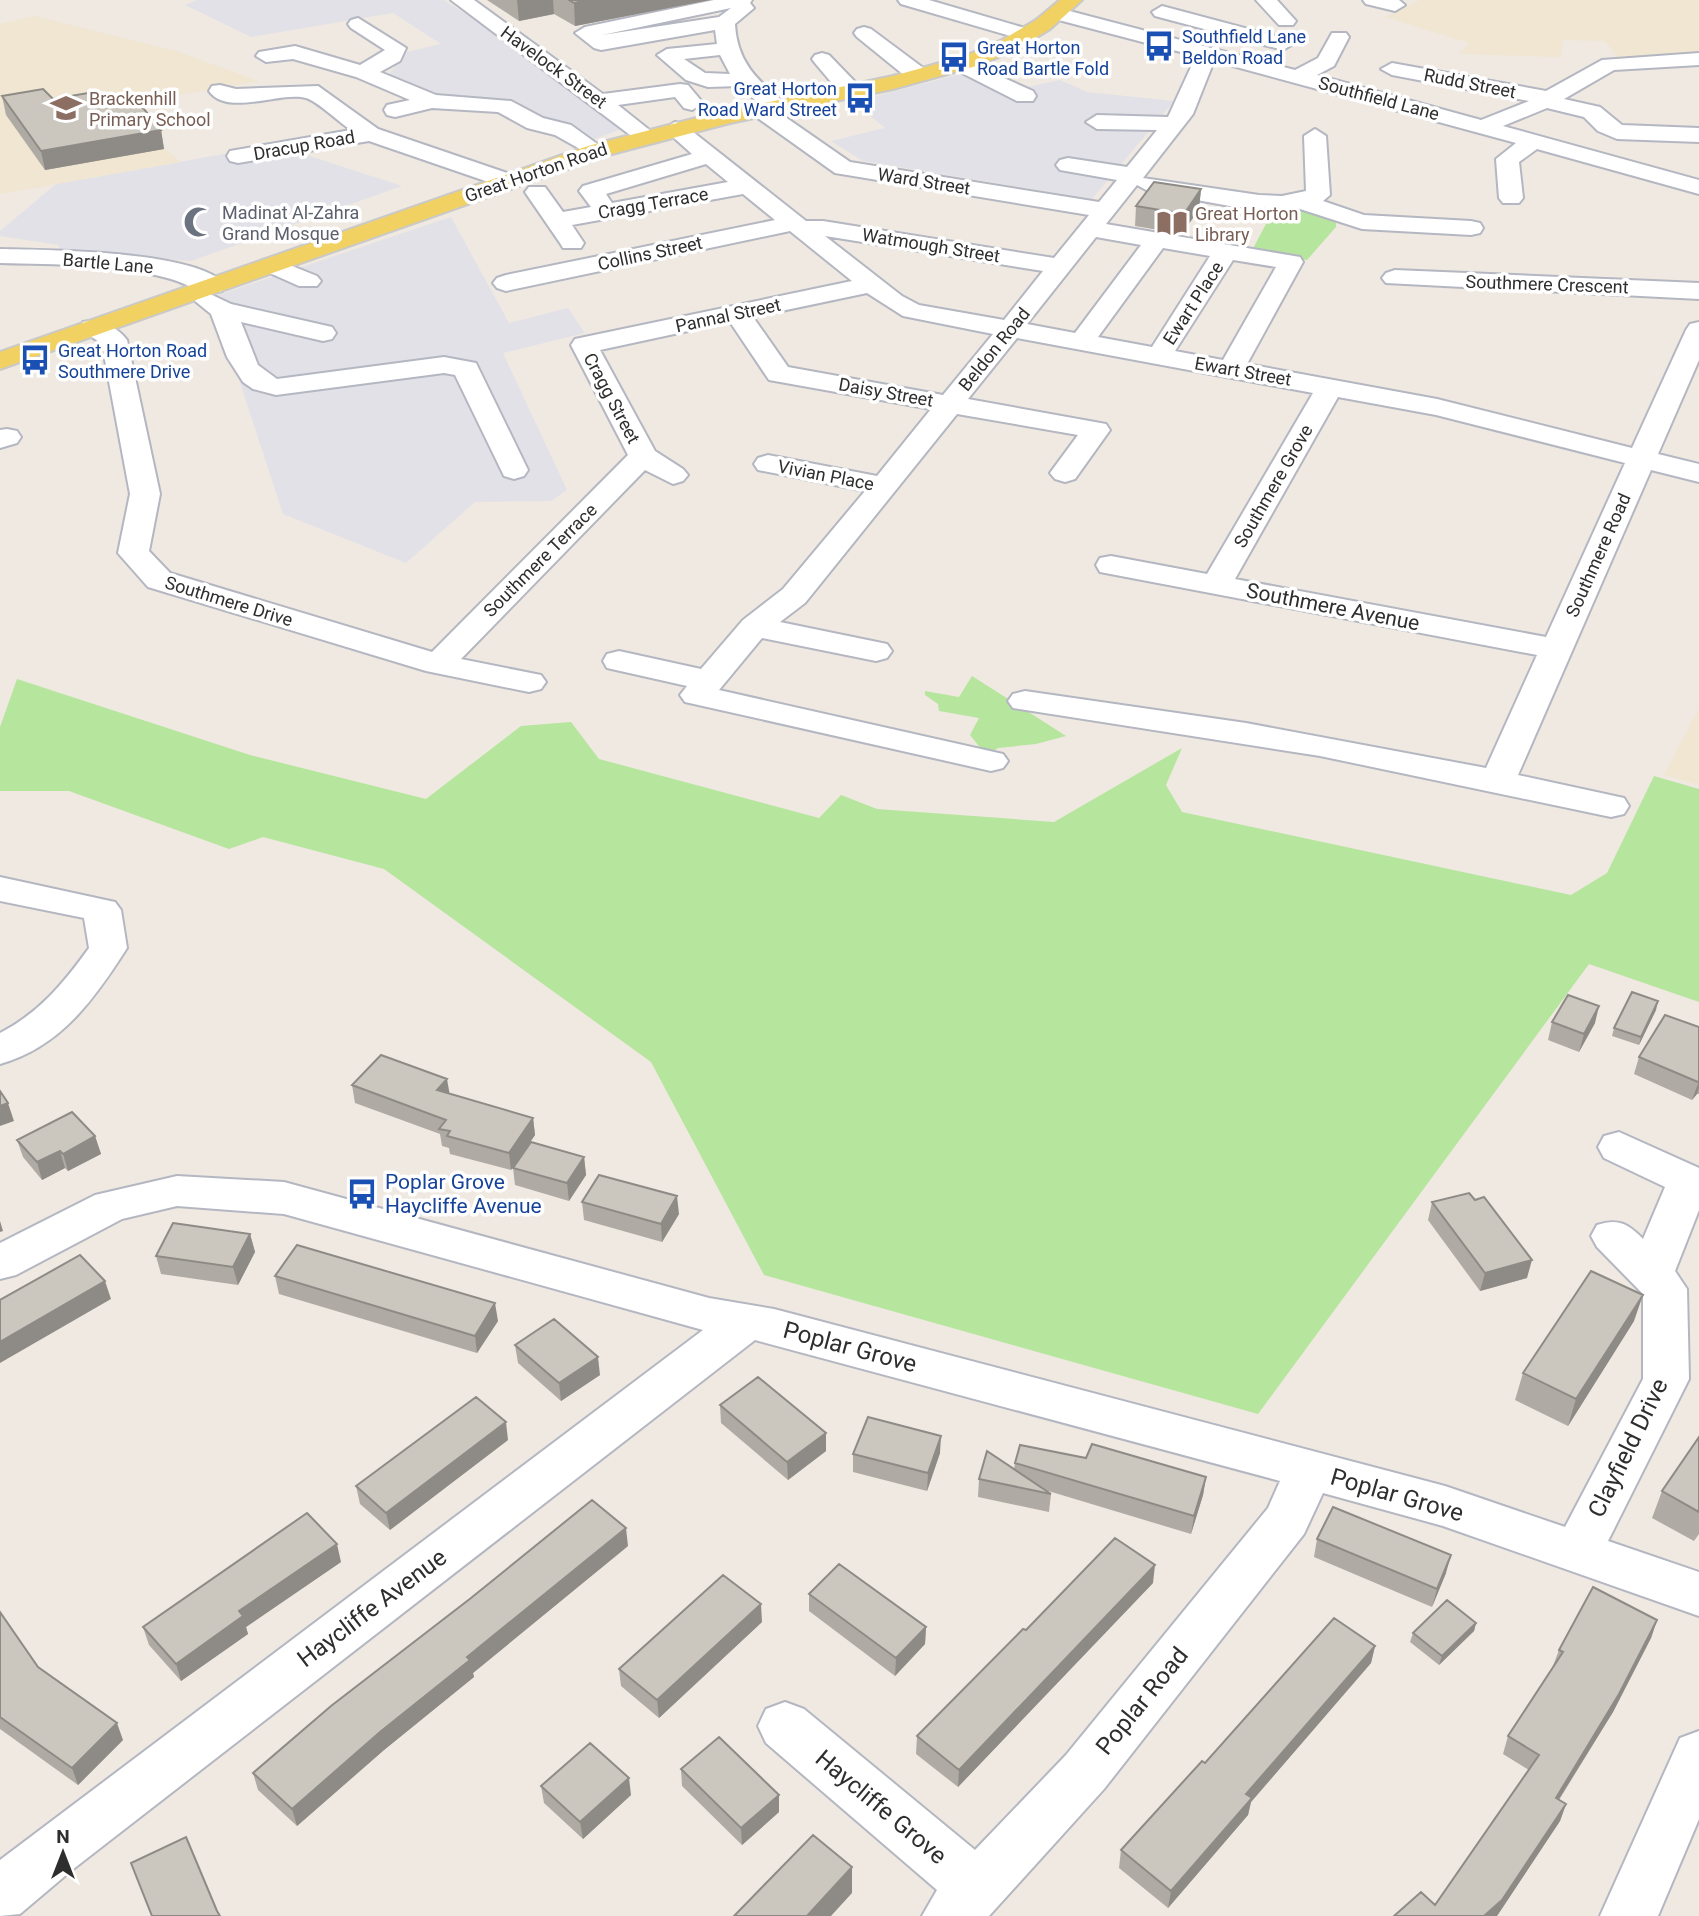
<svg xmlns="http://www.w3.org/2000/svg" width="1699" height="1916" viewBox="0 0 1699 1916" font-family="Roboto,sans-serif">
	<rect width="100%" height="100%" fill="#efe9e1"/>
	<path fill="#e3e1e8" d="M197,0H444L545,65L624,128L592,140L508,102L444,98L380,85L407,52L441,44L393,13L251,37L185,5Z
		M983,68L1023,88L1060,80L1087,92L1174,101L1092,199L863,161L831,141L885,128L853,102Z
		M235,152L244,162L300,153L402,186L191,261L59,250V245L0,236V231L56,184Z
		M451,217L509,323L568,308L585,333L503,353L567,490L551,501L475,502L406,563L283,514L212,297Z"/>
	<path fill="#f0e6d1" d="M1420,0H1699V53L1618,58L1605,41L1563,40L1561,57L1459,54L1469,43L1385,17Z
		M34,16L176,51L259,81L129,104L164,148L181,162L0,194V24Z
		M1699,708V785L1664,775Z"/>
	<path fill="#b6e59e" d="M1299,208L1336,216V227L1307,260L1250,254L1274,209Z
		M972,676L1066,736L1036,744L998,748L991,753L982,750L970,735L979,718L939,711L938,704L925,695V691L959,697Z
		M17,679L250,755L426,799L521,726L571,722L599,759L819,818L841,795L877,809L1054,822L1182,748L1166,785L1182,812L1571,895L1607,873L1654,776L1699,789V1002L1589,964L1258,1414L764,1275L651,1062L384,869L263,837L229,849L69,791H0V727Z"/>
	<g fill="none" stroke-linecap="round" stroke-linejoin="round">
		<g stroke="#b4b7c1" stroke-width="4">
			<path id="minor" d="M451,0H474L603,94L680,84L688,85L703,103L692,110L684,108L675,97L618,105L657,136L646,143L638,141Z
				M714,0H752L750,3L754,8L735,24C737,60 755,79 783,101L786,106L778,112L850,162L1099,202L1117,180L1060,170L1056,165L1060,160L1068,158L1127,167L1157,130L1097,129L1086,122L1097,115L1168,117L1196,56L1051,18L1048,14L1051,10L1058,8L1295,70L1318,58L1332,33H1346L1349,37L1334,66L1317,75L1481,120L1529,101L1392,75L1381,69L1392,63L1546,91L1602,60L1699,53V65L1614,70L1564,99L1600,107L1622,125L1699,128V142L1617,139L1598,131L1584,117L1547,108L1503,126L1699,180V194L1537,149L1519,162L1523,198L1519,203H1503L1499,198L1496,159L1516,143L1214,61L1193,114L1143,178L1259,195L1282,196L1306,191L1304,136L1315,129L1326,136L1330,195L1323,201L1364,215L1471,221L1480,223L1483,228L1480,233L1471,235L1362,229L1297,208L1235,207L1148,191L1137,185L1106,224L1300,257L1303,262L1247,364L1437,399L1632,448L1686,330L1690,324L1699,322V360L1658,454L1699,464V482L1651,470L1518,775L1624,798L1629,806L1624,814L1611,817L1320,756L1013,708L1008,701L1013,694L1025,691L1246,723L1486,768L1537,655L1100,572L1096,565L1100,558L1111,556L1207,574L1313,393L1017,338L968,399L1106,424L1110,430L1075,479L1065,482L1055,479L1050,473L1078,435L957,414L805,603L780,622L887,644L892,651L887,658L876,661L762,638L719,690L1003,754L1008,761L1003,768L991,771L685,702L680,695L687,686L607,668L603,661L607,654L619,651L701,669L743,620L783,589L865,491L758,470L754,464L758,458L768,455L877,476L931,409L769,380L730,322L600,350L655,451L683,469L688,475L683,481L673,484L645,470L461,659L541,675L546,682L541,689L529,692L426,671L148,587L118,553L130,494L102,344L79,328L83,322C98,319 118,327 127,340L160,494L149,551L170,573L432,652L628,455L571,345L575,339L852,281L790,231L506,291L497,288L493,283L497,278L506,275L775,220L743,194L572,225L584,243L581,248H563L560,243L525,192L529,187H545L563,212L591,207L579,191L583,186L692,154L664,129L675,122L683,124L806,221H823L1054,258L1089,215L835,173L752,114L749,109L758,103L740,86L708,87L686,80L657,55L667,49L717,44L715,30L601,50L594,48L575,33L585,27ZM731,8L719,17L602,35ZM720,55L730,74L705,73L684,59ZM706,164L728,182L612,203L606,194ZM825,236L1043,271L1004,320L919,305L902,296ZM1096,237L1141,245L1075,333L1027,324ZM1163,248L1210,256L1152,347L1098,337ZM1233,260L1276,267L1223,360L1175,351ZM867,293L903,316L993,334L943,395L788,367L753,317ZM1338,397L1436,415L1625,463L1546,637L1235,579Z
				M898,0H929L1035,31L1038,35L1035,39H1021L901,4Z
				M1256,0H1277L1296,21L1293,25H1279Z
				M1363,0H1399L1405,5L1395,11L1366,4Z
				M1162,6L1290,40L1293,44L1283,50L1155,16L1152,12Z
				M358,18L406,48L400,61L380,72L436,95L511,101L543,118L571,125L607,151L596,158L555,135L527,128L498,112L432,108L395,117L387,115L384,110L387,105L410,100L356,77L293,59L266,62L256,56L259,52L295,46L360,65L385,50L351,28L348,24L351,20Z
				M864,27L871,29L926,70L929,75L926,80H910L857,37L854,33L857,29Z
				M822,53L829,55L858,85L861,90L858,95H842L815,63L812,59L815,55Z
				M959,58L1033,91L1036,96L1033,101H1017L952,68L948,64Z
				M220,85L236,89L318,86L378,129L516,176L520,181L516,186H500L369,141L238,163L230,161L227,156L230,151L351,130C340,123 317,101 306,98C281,91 227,117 209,91L212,86Z
				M0,249C44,250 201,250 226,286L222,291C204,296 188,284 171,279C116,263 57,265 0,263Z
				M272,258L317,276L321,281L317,286H299L263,270L260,265L263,260Z
				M1395,270L1699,283V299L1386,283L1382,278L1386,273Z
				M208,293L231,304L332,327L336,333L332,339L323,341L241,322L258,365L277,379L444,357L476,363L528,470L524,476L514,479L504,476L455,375L444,373L276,395L253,389L243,382L227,357L211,314L195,301L199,296Z
				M7,429L17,431L21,437L17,443L0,448V430Z
				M0,877L115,902L121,910L127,948C95,998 61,1047 0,1064V1033C39,1013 64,983 89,948L84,918L0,901Z
				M1619,1132L1699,1168V1210L1675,1271L1687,1289L1689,1379L1608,1541L1699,1572V1616L1443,1526L1323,1493L1304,1534L1104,1789L989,1916H922L937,1890L766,1743L758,1726L766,1709L785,1702L804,1709L975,1850L1066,1755L1268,1508L1280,1481L755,1340L72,1870L20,1914L0,1916V1860L703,1330L284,1214L177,1206L122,1219L16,1275L0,1279V1243L95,1195L177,1176L284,1182L709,1298L774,1309L1445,1486L1565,1527L1643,1379V1294L1597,1247L1591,1236L1597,1225C1619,1218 1628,1224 1643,1239L1665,1187L1604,1158L1598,1147L1604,1136Z
				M1699,1731V1819L1658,1916H1600L1680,1738Z"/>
		</g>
		<g stroke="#c9c9c9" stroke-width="4">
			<path id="major" d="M1060,0H1082L1050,29L1017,49L980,65L893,89L730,123L604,156L0,369V352L588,146L708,115L893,76L965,56L1002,40L1036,20Z"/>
		</g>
		<use href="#minor" fill="#fff" fill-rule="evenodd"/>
		<use href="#major" fill="#f2d163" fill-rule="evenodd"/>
	</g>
	<path fill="#afaba4" d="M487,0H710L575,26L554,14L519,21Z
		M2,96L53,99L161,130L164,149L45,170L6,115Z
		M1201,189L1199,209L1182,234L1135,226L1136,206Z
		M1656,1010L1639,1045L1612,1036L1614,1028Z
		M1552,1022L1595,1023L1579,1052L1548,1040Z
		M1699,1027V1094H1697L1692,1100L1634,1074L1639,1057Z
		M352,1085L449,1094L533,1118L535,1135L511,1170L450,1154L449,1148L442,1146L440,1134L355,1103Z
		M95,1136L101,1154L68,1171L65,1168L42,1180L23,1157L17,1140Z
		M584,1157L586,1175L569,1201L515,1185L513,1168Z
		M582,1202L679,1214L662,1242L584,1220Z
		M1432,1202L1527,1278L1480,1291L1428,1220Z
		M250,1234L255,1252L238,1285L161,1274L156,1256Z
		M275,1276L498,1321L477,1353L279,1294Z
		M1634,1321L1568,1426L1515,1400L1523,1373Z
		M515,1345L600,1375L561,1401L518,1363Z
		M720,1405L826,1451L788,1480L721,1423Z
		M1699,1437V1534L1694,1541L1652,1518L1662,1491Z
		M508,1440L390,1530L360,1504L356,1486Z
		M940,1453L927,1491L853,1472V1454Z
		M1086,1458L1206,1477L1203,1495L1191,1534L1045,1490L1051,1494L1049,1512L978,1497L979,1479L1014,1469L1015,1463Z
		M1317,1539L1446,1573L1432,1607L1314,1557Z
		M628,1546L473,1673L474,1677L384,1750L297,1826L258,1790L253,1773Z
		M341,1562L246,1627L248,1634L181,1681L149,1645L143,1627Z
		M1153,1583L958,1787L916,1754L917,1736L1026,1630Z
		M809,1594L926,1627L925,1644L895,1676L809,1611Z
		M0,1612L38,1667L123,1740L78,1785L0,1729Z
		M1657,1620L1651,1638L1613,1712L1559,1800L1566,1804L1560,1821L1497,1916H1394L1435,1905L1529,1770L1503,1754L1508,1736L1553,1666L1559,1650Z
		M762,1622L659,1718L621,1686L619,1669Z
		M1476,1623L1474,1631L1439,1665L1410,1642L1413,1633Z
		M1375,1646L1371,1663L1251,1802L1248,1815L1168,1908L1119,1868L1121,1850L1205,1763Z
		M681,1769L779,1812L742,1845L682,1786Z
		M541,1786L631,1795L583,1839L544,1803Z"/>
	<path fill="#8e8b86" d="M517,0H553L554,14L519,21Z
		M587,0H710L575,26L574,3Z
		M161,130L164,149L45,170L41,151Z
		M1201,189L1199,209L1182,234L1184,214Z
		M1658,1001L1656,1010L1639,1045L1641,1037Z
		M1599,1006L1595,1023L1579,1052L1584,1034Z
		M447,1079L450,1096L437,1090Z
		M1699,1081V1088L1697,1094L1692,1100Z
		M8,1103L14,1121L0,1126V1106Z
		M533,1118L535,1135L511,1170L509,1153Z
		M95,1136L101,1154L68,1171L63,1154Z
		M60,1151L65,1168L42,1180L37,1162Z
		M584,1157L586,1175L569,1201L567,1183Z
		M677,1196L679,1214L662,1242L661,1224Z
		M0,1221L3,1231L0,1232Z
		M250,1234L255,1252L238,1285L233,1267Z
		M1532,1260L1527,1278L1480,1291L1485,1273Z
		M105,1281L111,1299L0,1363V1342Z
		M1643,1295L1634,1321L1568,1426L1576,1399Z
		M495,1303L498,1321L477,1353L475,1336Z
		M598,1357L600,1375L561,1401L559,1383Z
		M506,1422L508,1440L390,1530L386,1513Z
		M826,1433V1451L788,1480L787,1462Z
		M941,1436L940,1453L927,1491L928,1473Z
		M1206,1477L1203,1495L1191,1534L1194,1516Z
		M626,1528L628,1546L473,1673L474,1677L384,1750L297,1826L292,1809L467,1657Z
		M337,1544L341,1562L246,1627L248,1634L181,1681L176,1664L239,1611Z
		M1451,1555L1446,1573L1432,1607L1437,1589Z
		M1155,1565L1153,1583L958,1787L959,1770Z
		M761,1604L762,1622L659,1718L657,1700Z
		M1657,1620L1651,1638L1613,1712L1549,1815L1556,1798Z
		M1476,1623L1474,1631L1439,1665L1442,1656Z
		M926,1627L925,1644L895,1676L896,1658Z
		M1375,1646L1371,1663L1251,1802L1248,1815L1168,1908L1171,1891L1246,1794Z
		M117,1723L123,1740L78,1785L72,1768Z
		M629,1778L631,1795L583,1839L580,1822Z
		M779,1795V1812L742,1845L741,1828Z
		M1566,1804L1560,1821L1497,1916H1484Z
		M852,1867V1893L831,1916H807Z"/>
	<path fill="#cbc7bf" stroke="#8e8b86" stroke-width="2" d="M569,0H587L574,3Z
		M43,89L53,99L88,93L94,99L131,93L161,130L41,151L2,96Z
		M1154,182L1201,189L1184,214L1136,206Z
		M1632,992L1658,1001L1641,1037L1614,1028Z
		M1568,995L1599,1006L1584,1034L1552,1022Z
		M1665,1015L1699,1027V1081L1698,1082L1639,1057Z
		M381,1055L447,1079L437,1090L533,1118L509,1153L447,1136L450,1131L439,1129L446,1120L352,1085Z
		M0,1091L8,1103L0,1106Z
		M72,1112L95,1136L63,1154L60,1151L37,1162L17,1140Z
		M531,1142L584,1157L567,1183L513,1168Z
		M599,1175L677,1196L661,1224L582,1202Z
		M1469,1193L1475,1200L1484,1197L1532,1260L1485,1273L1432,1202Z
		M173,1223L250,1234L233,1267L156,1256Z
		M297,1245L495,1303L475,1336L275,1276Z
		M80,1255L105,1281L0,1342V1300Z
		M1591,1271L1643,1295L1576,1399L1523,1373Z
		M554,1319L598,1357L559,1383L515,1345Z
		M758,1377L826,1433L787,1462L720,1405Z
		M476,1397L506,1422L386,1513L356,1486Z
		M868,1417L941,1436L928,1473L853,1454Z
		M1699,1437V1512L1662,1491Z
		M1092,1444L1206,1477L1194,1516L1015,1463L1020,1445L1086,1458Z
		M987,1451L1051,1494L979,1479Z
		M592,1500L626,1528L467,1657L470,1660L380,1732L292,1809L253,1773L331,1706L471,1598Z
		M1333,1507L1451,1555L1437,1589L1317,1539Z
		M307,1513L337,1544L239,1611L243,1616L176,1664L143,1627Z
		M1115,1538L1155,1565L959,1770L917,1736L1023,1629L1026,1630Z
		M839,1564L926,1627L896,1658L809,1594Z
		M723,1575L761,1604L657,1700L619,1669Z
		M1593,1587L1657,1620L1619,1694L1556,1798L1566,1804L1502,1900L1484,1916H1394L1421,1892L1435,1905L1539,1755L1508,1736L1563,1652L1559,1650Z
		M1447,1600L1476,1623L1442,1656L1413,1633Z
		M0,1612L38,1667L117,1723L72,1768L0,1717Z
		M1334,1618L1375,1646L1246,1794L1252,1798L1171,1891L1121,1850L1202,1761L1205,1763Z
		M719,1737L779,1795L741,1828L681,1769Z
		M590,1743L629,1778L580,1822L541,1786Z
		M813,1835L852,1867L807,1916H734Z
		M186,1837L217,1911L220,1916H152L131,1863Z"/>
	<defs>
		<g id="bus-bare" transform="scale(2.415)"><path d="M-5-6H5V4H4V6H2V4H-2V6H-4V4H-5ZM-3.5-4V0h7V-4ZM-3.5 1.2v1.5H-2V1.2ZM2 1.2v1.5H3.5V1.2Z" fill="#1a4fb4" stroke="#fff" stroke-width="2.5" paint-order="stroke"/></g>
		<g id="school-bare" transform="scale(2.415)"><path d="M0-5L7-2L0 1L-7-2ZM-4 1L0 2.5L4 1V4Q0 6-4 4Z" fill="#8d6e63" stroke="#fff" stroke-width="2.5" paint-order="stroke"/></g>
		<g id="mosque-bare" transform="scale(2.415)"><path d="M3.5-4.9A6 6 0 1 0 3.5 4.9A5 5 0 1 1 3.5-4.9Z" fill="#6b7280" stroke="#fff" stroke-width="2.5" paint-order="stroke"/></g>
		<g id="library-bare" transform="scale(2.415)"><path d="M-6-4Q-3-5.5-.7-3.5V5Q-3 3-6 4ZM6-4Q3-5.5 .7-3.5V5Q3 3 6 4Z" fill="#8d6e63" stroke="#fff" stroke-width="2.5" paint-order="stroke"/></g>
	</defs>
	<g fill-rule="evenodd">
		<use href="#bus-bare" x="1159" y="46"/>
		<use href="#bus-bare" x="954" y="57"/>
		<use href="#bus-bare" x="860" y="98"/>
		<use href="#school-bare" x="66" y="108"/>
		<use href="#mosque-bare" x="199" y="222"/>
		<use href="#library-bare" x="1172" y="223"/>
		<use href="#bus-bare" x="35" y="360"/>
		<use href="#bus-bare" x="362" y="1194"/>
	</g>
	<g text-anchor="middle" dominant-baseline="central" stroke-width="7" stroke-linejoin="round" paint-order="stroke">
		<g font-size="18" fill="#164399" stroke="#fff" text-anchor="start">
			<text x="1182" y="36">Southfield Lane<tspan x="1182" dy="21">Beldon Road</tspan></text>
			<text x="977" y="47">Great Horton<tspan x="977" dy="21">Road Bartle Fold</tspan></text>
			<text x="837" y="88" text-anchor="end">Great Horton<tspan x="837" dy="21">Road Ward Street</tspan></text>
			<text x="58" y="350">Great Horton Road<tspan x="58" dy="21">Southmere Drive</tspan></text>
		</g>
		<g font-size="18" fill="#2e2e2e" stroke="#fff">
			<text transform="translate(554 67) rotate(36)">Havelock Street</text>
			<text transform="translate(1470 83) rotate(11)">Rudd Street</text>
			<text transform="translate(1379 98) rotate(15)">Southfield Lane</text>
			<text transform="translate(304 145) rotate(-10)">Dracup Road</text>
			<text transform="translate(536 172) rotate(-19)">Great Horton Road</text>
			<text transform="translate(924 181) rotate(9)">Ward Street</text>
			<text transform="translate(653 203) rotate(-10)">Cragg Terrace</text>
			<text transform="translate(931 245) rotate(9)">Watmough Street</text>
			<text transform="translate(650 253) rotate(-12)">Collins Street</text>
			<text transform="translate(108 263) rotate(5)">Bartle Lane</text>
			<text transform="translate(1547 284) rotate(2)">Southmere Crescent</text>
			<text transform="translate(1193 303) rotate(-57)">Ewart Place</text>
			<text transform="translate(728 315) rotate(-12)">Pannal Street</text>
			<text transform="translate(994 349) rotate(-51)">Beldon Road</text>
			<text transform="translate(1243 371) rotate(10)">Ewart Street</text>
			<text transform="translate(886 392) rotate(10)">Daisy Street</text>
			<text transform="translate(612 398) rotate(62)">Cragg Street</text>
			<text transform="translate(826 475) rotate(11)">Vivian Place</text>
			<text transform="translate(1273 486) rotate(-60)">Southmere Grove</text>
			<text transform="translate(1598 555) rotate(-66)">Southmere Road</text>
			<text transform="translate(540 560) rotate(-45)">Southmere Terrace</text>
			<text transform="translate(229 601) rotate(17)">Southmere Drive</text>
		</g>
		<g font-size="18" fill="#785e54" stroke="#fff" text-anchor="start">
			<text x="89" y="98">Brackenhill<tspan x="89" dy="21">Primary School</tspan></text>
			<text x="1195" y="213">Great Horton<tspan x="1195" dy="21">Library</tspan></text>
		</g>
		<g font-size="18" fill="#5b616d" stroke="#fff" text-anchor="start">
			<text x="222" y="212">Madinat Al-Zahra<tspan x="222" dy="21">Grand Mosque</tspan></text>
		</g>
		<g font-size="21" fill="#2e2e2e" stroke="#fff">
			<text transform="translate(1333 607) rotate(11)">Southmere Avenue</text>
		</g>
		<g font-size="21" fill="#164399" stroke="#fff" text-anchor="start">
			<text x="385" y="1182">Poplar Grove<tspan x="385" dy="24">Haycliffe Avenue</tspan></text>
		</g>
		<g font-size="24" fill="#2e2e2e" stroke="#fff">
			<text transform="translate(850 1347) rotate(15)">Poplar Grove</text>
			<text transform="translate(1628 1448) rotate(-64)">Clayfield Drive</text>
			<text transform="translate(1397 1495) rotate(16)">Poplar Grove</text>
			<text transform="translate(372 1608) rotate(-37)">Haycliffe Avenue</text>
			<text transform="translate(1142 1701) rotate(-51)">Poplar Road</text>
			<text transform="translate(881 1807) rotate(40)">Haycliffe Grove</text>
		</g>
	</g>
	<g transform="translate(63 1853)" stroke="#ffffff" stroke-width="5" paint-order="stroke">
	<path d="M0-5L12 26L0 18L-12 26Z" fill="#2e2e2e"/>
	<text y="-10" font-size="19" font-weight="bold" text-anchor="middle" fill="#2e2e2e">N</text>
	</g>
</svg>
